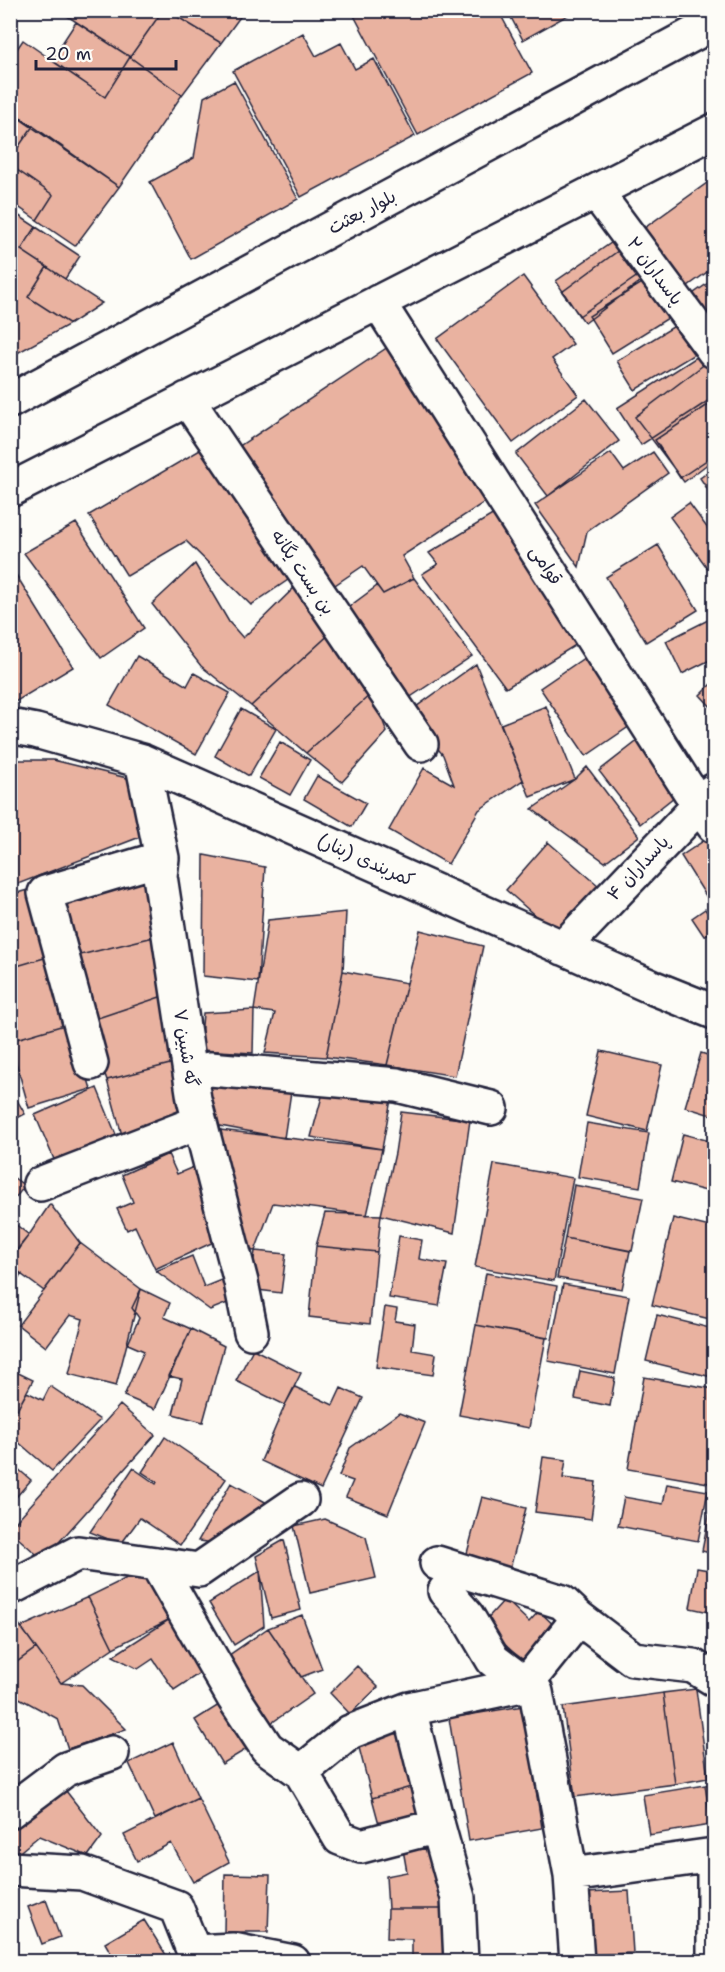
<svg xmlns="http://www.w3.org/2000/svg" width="725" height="1972" viewBox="0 0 725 1972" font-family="'Shantell Sans','Playpen Sans Arabic',sans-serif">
	<rect width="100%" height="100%" fill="#fdfcf7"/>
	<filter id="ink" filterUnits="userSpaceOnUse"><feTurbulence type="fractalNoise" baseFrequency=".0167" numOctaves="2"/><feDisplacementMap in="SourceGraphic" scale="12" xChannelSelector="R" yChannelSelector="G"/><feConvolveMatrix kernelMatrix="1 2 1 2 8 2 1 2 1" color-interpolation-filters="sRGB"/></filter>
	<g filter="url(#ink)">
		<path fill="#e9b2a0" stroke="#22223b" stroke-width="1.5" d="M62,10H163L130,57L61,12Z
			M163,10H166L221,43L182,95L130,57Z
			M166,10H245L221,43Z
			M351,10H498L532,73L418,135Z
			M507,10H577L523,40Z
			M76,22L130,57L105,97L51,60Z
			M303,33L316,56L341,43L355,69L374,59L415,136L301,197L233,71Z
			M23,40L105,97L130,57L182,95L119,187L10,112V59Z
			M234,81L298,199L191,259L150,182L194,158L204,97Z
			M10,111L33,126L10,159Z
			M33,126L119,187L75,246L37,220L53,195L10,165V159Z
			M10,165L53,195L37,220L10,201Z
			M714,178V267L681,291L639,232Z
			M10,210L36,227L21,250L47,267L28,297L70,324L10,357Z
			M36,227L80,256L65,279L21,250Z
			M621,236L645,271L579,316L556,281Z
			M622,248L645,278L585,323L562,292Z
			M47,267L65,279L102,303L70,324L28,297Z
			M523,276L573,344L552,359L578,395L513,443L437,339Z
			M650,278L673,315L612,353L589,316Z
			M714,279V338L687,298Z
			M681,322L698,352L635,390L617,361Z
			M388,347L494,496L402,556L414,578L383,594L363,566L329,589L238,447Z
			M706,351L714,364V397L641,445L617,408Z
			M710,360L714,366V459L684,482L635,417Z
			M586,399L619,441L548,496L516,454Z
			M714,401V455L680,478L655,440Z
			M212,443L263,518L288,580L251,605L186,541L127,576L89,515Z
			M653,452L668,473L587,531L579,567L535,505L611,453L624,471Z
			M714,468V499L700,478Z
			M689,503L714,537V577L670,517Z
			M499,511L587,638L506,688L422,574L438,564L429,553Z
			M76,523L144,628L101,658L24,553Z
			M658,545L698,610L646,642L606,577Z
			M195,564L229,622L243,638L297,585L332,632L251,706L201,666L152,604Z
			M10,565L73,667L10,705Z
			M414,578L472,656L403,702L342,612L377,586L383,594Z
			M714,617V658L682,674L666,641Z
			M332,632L372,693L306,753L251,706Z
			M600,647L646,715L586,756L540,688Z
			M137,656L187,686L194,673L230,693L196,754L109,705Z
			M476,664L523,780L479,810L448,864L389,830L424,768L454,785L443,755L409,712Z
			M714,681V710L700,695Z
			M372,693L387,732L342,782L306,753Z
			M546,706L575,779L530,797L501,724Z
			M241,709L276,729L249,776L215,756Z
			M653,729L689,785L640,824L599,771Z
			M280,742L310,760L290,795L259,778Z
			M10,760H53L127,778L153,832L10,887Z
			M587,767L639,836L605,862L532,809L575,779Z
			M317,776L366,803L352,827L304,799Z
			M714,834V902L711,904L681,856Z
			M548,842L599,886L556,934L506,890Z
			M204,855L265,867L258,982L203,976Z
			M148,875L162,935L68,958L54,899Z
			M31,889L51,956L10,968V895Z
			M705,909L709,915L714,912V937L711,932L704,936L692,918Z
			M346,912L343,971L326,1057L265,1053L275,1013L254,1010L268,920Z
			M420,930L483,946L455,1076L387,1065Z
			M162,935L169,994L86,1022L68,958Z
			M51,956L71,1023L10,1041V968Z
			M343,971L407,983L387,1065L326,1057Z
			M169,994L178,1062L107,1080L86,1022Z
			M254,1010L253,1053L200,1050L203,1013Z
			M71,1023L91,1089L29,1108L10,1041Z
			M601,1051L662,1065L647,1131L586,1116Z
			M701,1053L714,1057V1116L685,1107Z
			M178,1062L194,1118L123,1139L107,1080Z
			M206,1075L292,1085L284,1138L215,1125Z
			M10,1088L25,1114L10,1122Z
			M97,1088L117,1137L56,1164L35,1115Z
			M324,1089L392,1094L382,1149L311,1137Z
			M401,1112L470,1120L454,1233L381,1215L395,1153Z
			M587,1123L649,1133L640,1187L578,1177Z
			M220,1130L382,1149L367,1215L273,1203L255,1251L240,1249Z
			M683,1134L714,1142V1193L671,1182Z
			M168,1154L177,1174L198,1165L218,1240L155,1269L135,1226L127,1230L117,1209L133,1202L122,1175Z
			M494,1164L573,1178L554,1281L475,1267Z
			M10,1175L25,1186L10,1204Z
			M574,1185L643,1198L632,1251L565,1238Z
			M50,1204L80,1243L44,1291L10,1266V1258L29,1235Z
			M325,1213L381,1215L377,1252L316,1246Z
			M673,1218L714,1228V1320L652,1305Z
			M10,1220L29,1235L13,1256L10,1255Z
			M399,1236L422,1240L419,1259L447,1264L439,1306L389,1298Z
			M565,1238L630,1251L622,1289L557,1278Z
			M80,1243L141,1289L116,1386L69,1374L83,1319L70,1315L46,1347L18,1325Z
			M316,1246L377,1252L370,1324L309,1317Z
			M255,1251L286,1254L281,1293L250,1289Z
			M192,1256L204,1287L231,1276L240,1298L210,1310L156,1271Z
			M10,1266L22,1274L10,1290Z
			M486,1273L557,1286L548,1338L476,1325Z
			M563,1284L629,1296L615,1374L548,1361Z
			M141,1289L170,1303L164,1317L191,1329L155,1409L124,1396L144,1351L128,1344L139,1318L132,1308Z
			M385,1307L397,1309L395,1321L415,1324L412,1350L436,1354L433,1375L376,1367Z
			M657,1315L714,1329V1369L712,1377L646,1361Z
			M476,1325L546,1338L529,1428L459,1415Z
			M191,1329L224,1346L203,1422L173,1414L182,1379L169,1376Z
			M253,1349L301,1373L285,1405L236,1381Z
			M10,1369L33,1380L10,1423Z
			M580,1371L615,1378L610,1406L575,1399Z
			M644,1377L714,1389V1484L628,1469Z
			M50,1386L100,1420L52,1471L10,1435V1423L27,1392L43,1400Z
			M295,1387L333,1405L341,1388L363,1398L321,1489L261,1461L285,1405Z
			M120,1405L155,1435L43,1560L10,1531V1528Z
			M399,1413L425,1423L388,1514L346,1497L353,1481L339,1476L350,1448Z
			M165,1437L226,1479L180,1545L140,1518L121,1544L90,1532L133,1468L156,1484L157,1482L142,1472Z
			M543,1457L566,1460L563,1478L596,1482L591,1519L535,1512Z
			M10,1462L31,1480L10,1504Z
			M231,1483L269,1504L224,1544L198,1541Z
			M667,1484L708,1491L698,1541L618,1526L624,1497L663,1504Z
			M714,1489V1554L702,1551Z
			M482,1497L526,1508L510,1569L466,1557Z
			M325,1519L366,1537L376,1578L310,1593L294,1526Z
			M284,1540L301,1610L271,1618L256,1556Z
			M697,1568L714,1571V1613L690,1608Z
			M145,1569L170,1619L113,1648L88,1597Z
			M260,1571L264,1626L234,1645L209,1603Z
			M88,1597L113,1648L61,1683L21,1627Z
			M505,1599L529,1622L539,1611L559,1630L525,1664L483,1623Z
			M10,1612L36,1648L10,1667Z
			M302,1615L322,1669L301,1677L268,1628Z
			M170,1619L203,1671L174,1690L153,1659L138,1669L113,1656Z
			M268,1628L313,1694L267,1726L222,1660Z
			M36,1648L61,1683L82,1685L126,1729L68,1749L58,1719L10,1693V1667Z
			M357,1666L378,1687L350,1714L330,1693Z
			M696,1689L708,1778L675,1784L663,1693Z
			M663,1693L675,1784L575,1797L563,1707Z
			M222,1703L250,1747L222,1764L195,1720Z
			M523,1706L542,1828L469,1841L449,1718Z
			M402,1724L418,1785L372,1798L356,1736Z
			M709,1733H714V1824L711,1825L705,1785L714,1783Z
			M173,1742L198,1798L155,1819L129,1763Z
			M59,1782L102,1837L88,1856L39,1836L16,1855L10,1848V1821Z
			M418,1785L428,1823L382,1835L372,1798Z
			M705,1785L711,1825L649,1835L643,1795Z
			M198,1798L229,1862L193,1882L171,1843L137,1861L124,1835Z
			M430,1837L444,1909H388L386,1876L407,1872L402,1844Z
			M225,1874L270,1875L268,1932H224Z
			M629,1891L633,1953L588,1955L585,1893Z
			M46,1900L60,1937L42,1944L28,1907Z
			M388,1909H444L449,1962H412V1939L387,1938Z
			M144,1920L168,1958L163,1962H116L105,1943Z"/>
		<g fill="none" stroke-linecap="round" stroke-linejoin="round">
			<g stroke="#22223b" stroke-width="38">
				<path id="minor" d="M596,192L714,351
					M378,302L698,804L714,826
					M187,399L421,744
					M10,401L714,23
					M10,490L714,131
					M10,726L36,731L142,761L654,988L714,1012
					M142,761L162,858L160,876L194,1099L241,1282L251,1332
					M563,948L713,791
					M91,1063L45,893L162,858
					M190,1073L210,1069L397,1085L491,1108
					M40,1184L200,1122
					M437,1563L562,1602L579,1618L633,1659L693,1666L714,1679
					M157,1564L234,1698L267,1748L301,1772L340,1838L361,1846L438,1826
					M10,1588L78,1553L199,1570L301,1500
					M445,1591L467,1616L493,1660L536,1692L571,1875L577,1962
					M409,1709L438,1826L458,1898L461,1962
					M301,1772L350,1732L409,1709L526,1684L579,1618
					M10,1811L66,1769L112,1753
					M10,1869L82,1873L176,1907L198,1962
					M571,1875L714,1855V1962
					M195,1952L233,1950L293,1962"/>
			</g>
			<use href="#minor" stroke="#fdfcf7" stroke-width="33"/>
		</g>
	</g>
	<g text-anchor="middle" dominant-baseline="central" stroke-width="4.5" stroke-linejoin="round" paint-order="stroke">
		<g font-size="18" fill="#22223b" stroke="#fdfcf7">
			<text transform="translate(362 212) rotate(-28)">بلوار بعثت</text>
			<text transform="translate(655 271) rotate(53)">پاسداران ۲</text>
			<text transform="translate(546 565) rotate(57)">قوامی</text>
			<text transform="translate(303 572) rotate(56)">بن بست یگانه</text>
			<text transform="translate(366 860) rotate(24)">کمربندی (بنار)</text>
			<text transform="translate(638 868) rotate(-47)">پاسداران ۴</text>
			<text transform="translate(186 1048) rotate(81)">گه شبین ۷</text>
		</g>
	</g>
	<rect width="725" height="1972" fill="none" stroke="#fdfcf7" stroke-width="36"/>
	<rect x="18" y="18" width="689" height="1936" fill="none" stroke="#22223b" stroke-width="2" filter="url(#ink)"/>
	<path d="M36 60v9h140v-9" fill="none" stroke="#22223b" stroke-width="3"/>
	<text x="45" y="60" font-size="18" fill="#22223b" stroke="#fdfcf7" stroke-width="4.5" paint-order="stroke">20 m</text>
</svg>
